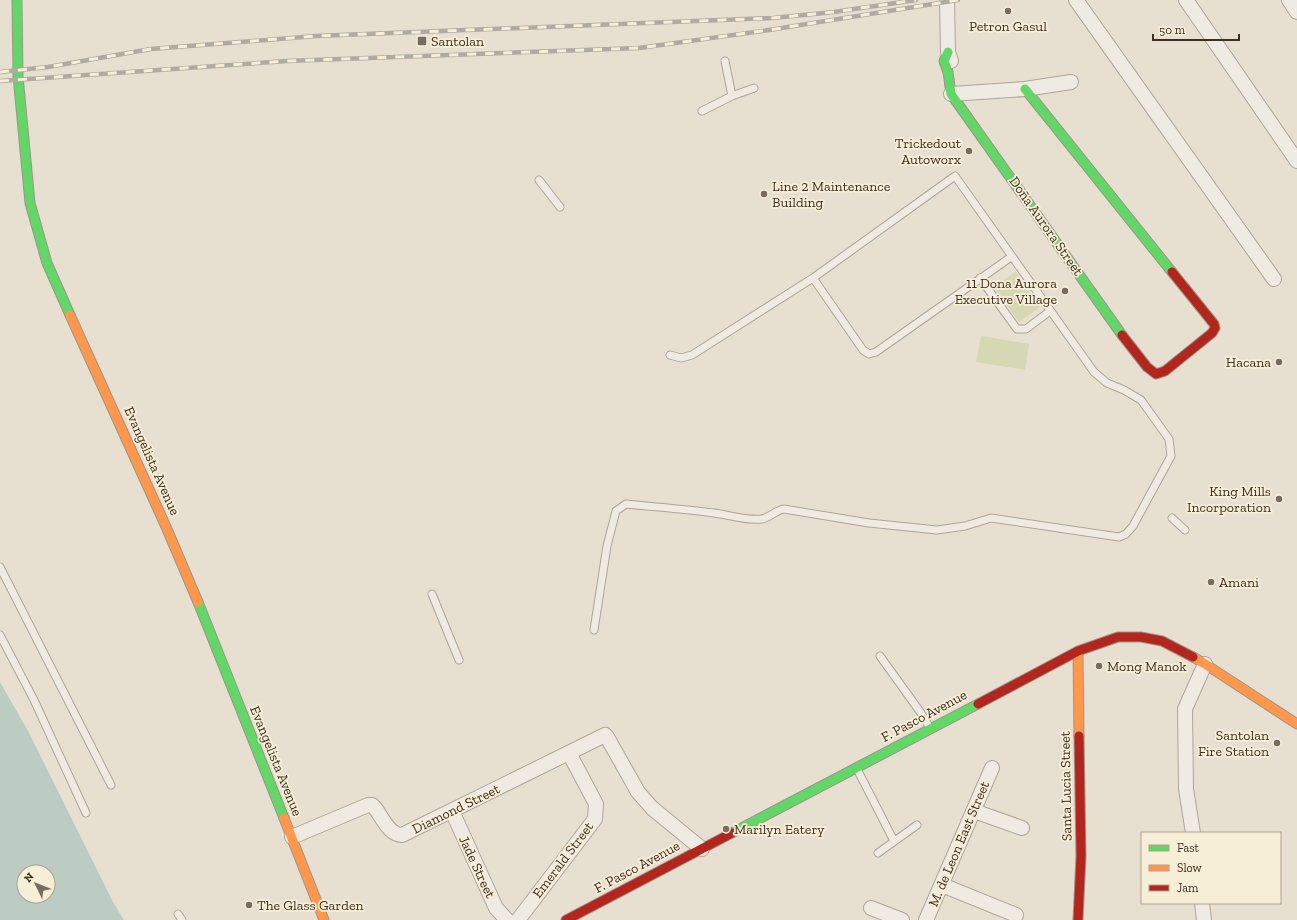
<svg xmlns="http://www.w3.org/2000/svg" width="1297" height="920" viewBox="0 0 1297 920" font-family="'Zilla Slab',serif">
	<rect width="100%" height="100%" fill="#e7e0d1"/>
	<path fill="#d6d7b3" d="M1015,272L1040,307L1019,322L994,287Z
		M981,336L1029,344L1025,370L976,362Z"/>
	<path fill="#bcccc2" fill-rule="evenodd" d="M0,682L28,731L113,902L124,920H0ZM24,872H48V896H24Z"/>
	<g fill="none" stroke-linecap="round" stroke-linejoin="round">
		<g stroke="#ada599" stroke-width="9">
			<path id="lane" d="M725,61L732,96
				M702,111L732,96L754,88
				M539,180L560,207
				M813,278L863,350L869,354L876,352L1011,257
				M980,278L1017,329H1026L1050,311
				M1172,518L1185,530
				M0,567L111,785
				M432,594L459,660
				M594,630L607,546L616,511L626,504C655,507 684,509 714,513C730,515 746,521 762,519C771,517 776,510 784,509L869,523L937,530L965,526L991,518L1119,537L1126,534L1133,526L1171,456L1169,439L1141,400L1124,390L1107,383L1094,372L955,176L813,278L692,355L681,358L670,355
				M0,635L34,700L86,813
				M880,656L921,713L930,728
				M857,769L894,841
				M878,853L917,825
				M178,914L182,920"/>
		</g>
		<g stroke="#ada599" stroke-width="16">
			<path id="street" d="M947,0L948,52L951,61
				M1076,0L1274,279
				M1186,0L1297,161
				M1289,0L1297,12
				M951,94L1025,89L1071,82
				M452,811L496,908L507,920
				M974,811L1022,828
				M1193,833L1186,789L1185,709L1205,664
				M292,837L368,805H372L375,808C382,817 389,835 402,835L605,735L607,737L638,792L652,808L702,849
				M942,885L1016,915
				M1202,903L1204,920
				M871,908L902,920
				M518,920L595,819L596,804L569,753
				M926,920L992,768"/>
		</g>
		<g stroke="#9c958a" stroke-width="11">
			<path id="fast" d="M17,0L18,76L30,203L47,263L70,315
				M948,52L944,61L948,72L951,94L1122,335
				M1025,89L1172,272
				M198,602L284,818
				M732,833L978,704"/>
		</g>
		<g stroke="#9c958a" stroke-width="11">
			<path id="slow" d="M70,315L167,529L198,602
				M1078,651L1079,736
				M1193,657L1205,664L1297,724
				M284,818L324,920"/>
		</g>
		<g stroke="#9c958a" stroke-width="11">
			<path id="jam" d="M1122,335L1147,367L1156,374L1165,371L1212,333L1215,328L1214,324L1172,272
				M978,704L1078,651L1118,637H1141L1162,641L1193,657
				M566,920L732,833
				M1078,920L1081,856L1079,736"/>
		</g>
		<use href="#lane" stroke="#efebe3" stroke-width="7"/>
		<use href="#street" stroke="#efebe3" stroke-width="14"/>
		<use href="#fast" stroke="#63d668" stroke-width="9"/>
		<use href="#slow" stroke="#ff974d" stroke-width="9"/>
		<use href="#jam" stroke="#b3261e" stroke-width="9"/>
		<g stroke="#afaaa2" stroke-width="4.5">
			<path id="rail" d="M0,72L48,67L151,49L316,36L773,18L834,12L916,0
				M0,81L287,61L639,48L769,30L958,0"/>
		</g>
		<use href="#rail" stroke="#f7eed8" stroke-width="3" stroke-dasharray="9" stroke-linecap="butt"/>
	</g>
	<g fill="#786c5e" stroke="#f7eed8" stroke-width="1.5">
		<circle cx="1008" cy="11" r="4"/>
		<rect x="417" y="36" width="10" height="10" rx="2"/>
		<circle cx="969" cy="151" r="4"/>
		<circle cx="764" cy="194" r="4"/>
		<circle cx="1065" cy="291" r="4"/>
		<circle cx="1279" cy="362" r="4"/>
		<circle cx="1279" cy="499" r="4"/>
		<circle cx="1211" cy="582" r="4"/>
		<circle cx="1099" cy="666" r="4"/>
		<circle cx="1277" cy="743" r="4"/>
		<circle cx="726" cy="829" r="4"/>
		<circle cx="249" cy="905" r="4"/>
	</g>
	<g text-anchor="middle" dominant-baseline="central" stroke-width="3.5" stroke-linejoin="round" paint-order="stroke">
		<g font-size="14" fill="#3d2e20" stroke="#f7eed8" text-anchor="start">
			<text x="1008" y="26" text-anchor="middle">Petron Gasul</text>
			<text x="431" y="41">Santolan</text>
			<text x="961" y="143" text-anchor="end">Trickedout<tspan x="961" dy="16">Autoworx</tspan></text>
			<text x="772" y="186">Line 2 Maintenance<tspan x="772" dy="16">Building</tspan></text>
			<text x="1057" y="283" text-anchor="end">11 Dona Aurora<tspan x="1057" dy="16">Executive Village</tspan></text>
			<text x="1271" y="362" text-anchor="end">Hacana</text>
			<text x="1271" y="491" text-anchor="end">King Mills<tspan x="1271" dy="16">Incorporation</tspan></text>
			<text x="1219" y="582">Amani</text>
			<text x="1107" y="666">Mong Manok</text>
			<text x="1269" y="735" text-anchor="end">Santolan<tspan x="1269" dy="16">Fire Station</tspan></text>
			<text x="734" y="829">Marilyn Eatery</text>
			<text x="257" y="905">The Glass Garden</text>
		</g>
		<g font-size="14" fill="#3d2e20" stroke="#f7eed8">
			<text transform="translate(1046 226) rotate(55)">Doña Aurora Street</text>
			<text transform="translate(152 461) rotate(66)">Evangelista Avenue</text>
			<text transform="translate(924 716) rotate(-28)">F. Pasco Avenue</text>
			<text transform="translate(276 761) rotate(68)">Evangelista Avenue</text>
			<text transform="translate(1066 786) rotate(-91)">Santa Lucia Street</text>
			<text transform="translate(456 809) rotate(-26)">Diamond Street</text>
			<text transform="translate(959 844) rotate(-67)">M. de Leon East Street</text>
			<text transform="translate(563 860) rotate(-53)">Emerald Street</text>
			<text transform="translate(477 867) rotate(65)">Jade Street</text>
			<text transform="translate(637 867) rotate(-28)">F. Pasco Avenue</text>
		</g>
	</g>
	<rect x="1141" y="832" width="140" height="72" fill="#f7eed8" stroke="#ada18e"/>
	<rect x="1149" y="845" width="20" height="6" fill="#63d668" stroke="#ada18e"/>
	<text x="1177" y="852" font-size="12" fill="#3d2e20">Fast</text>
	<rect x="1149" y="865" width="20" height="6" fill="#ff974d" stroke="#ada18e"/>
	<text x="1177" y="872" font-size="12" fill="#3d2e20">Slow</text>
	<rect x="1149" y="885" width="20" height="6" fill="#b3261e" stroke="#ada18e"/>
	<text x="1177" y="892" font-size="12" fill="#3d2e20">Jam</text>
	<g transform="translate(36 884) rotate(313)"><circle r="19" fill="#f7eed8" stroke="#ada18e"/>
	<path d="M0-3L7 15L0 10L-7 15Z" fill="#786c5e"/>
	<text y="-6" font-size="11" font-weight="bold" text-anchor="middle" fill="#3d2e20">N</text>
	</g>
	<path d="M1153 34v6h86v-6" fill="none" stroke="#3d2e20" stroke-width="2"/>
	<text x="1159" y="34" font-size="12" fill="#3d2e20" stroke="#f7eed8" stroke-width="3" paint-order="stroke">50 m</text>
</svg>
